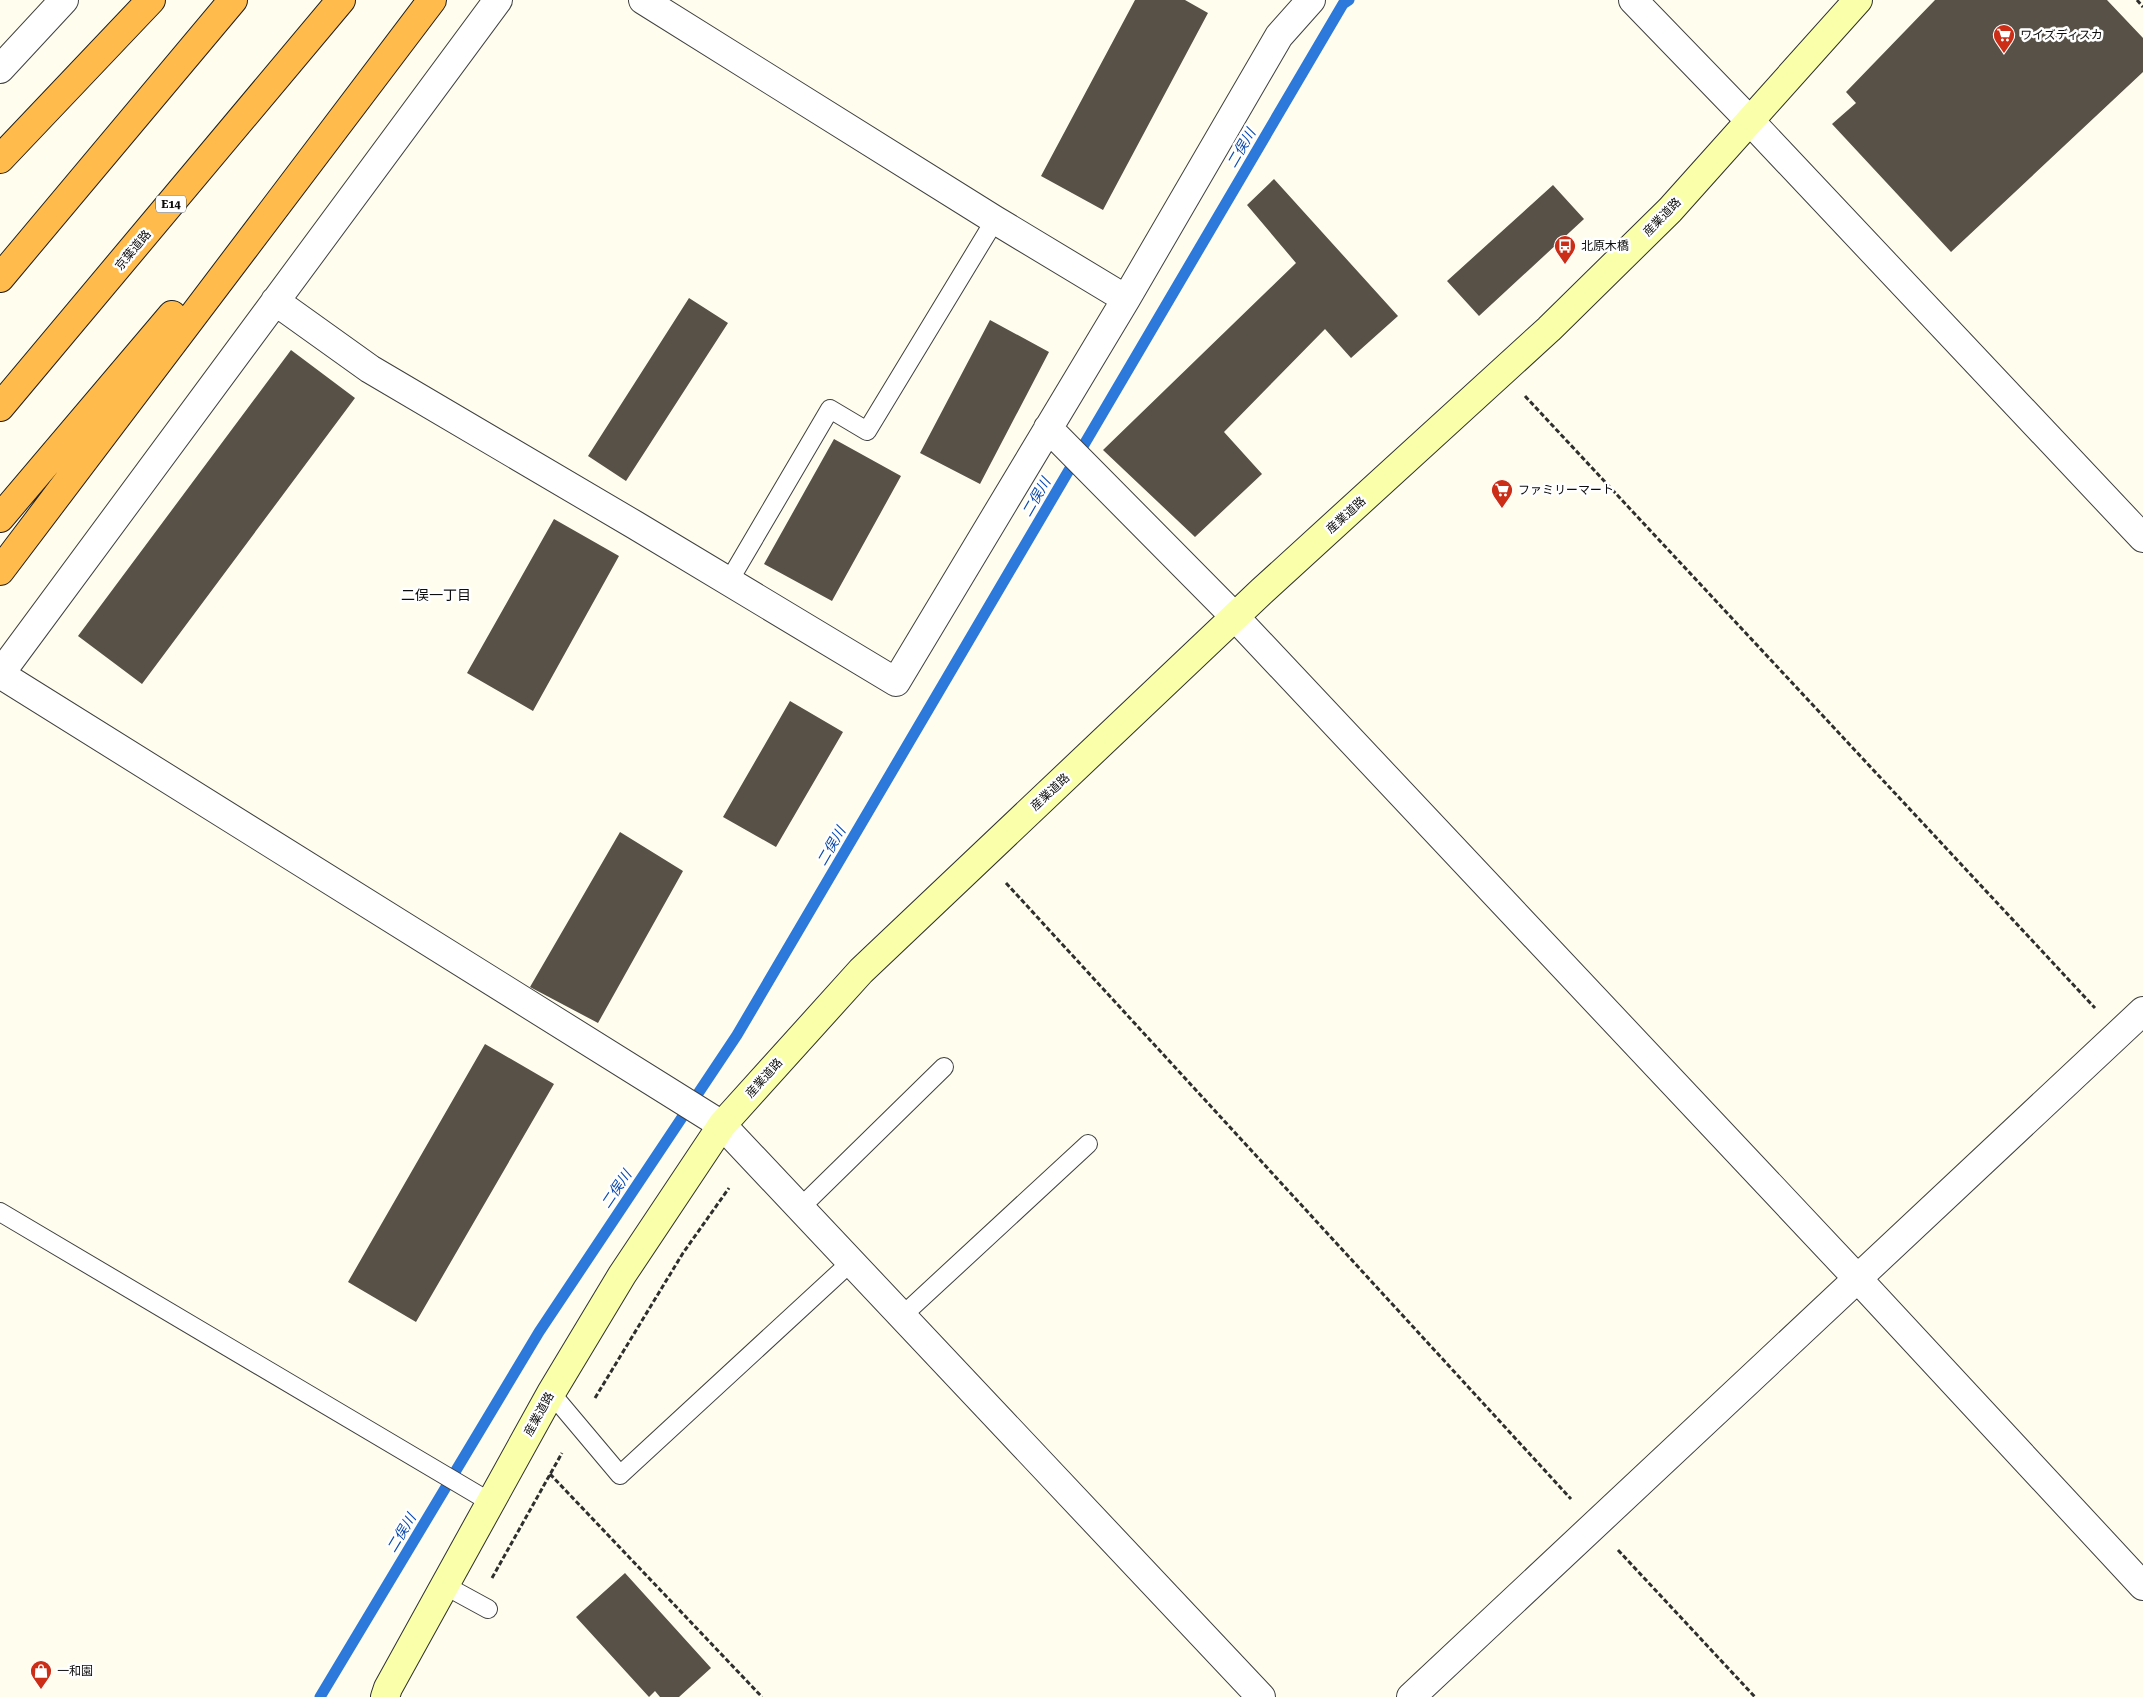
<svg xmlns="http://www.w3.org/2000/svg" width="2143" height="1697" viewBox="0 0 2143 1697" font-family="'Roboto Serif','Noto Sans JP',serif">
	<rect width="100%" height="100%" fill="#fffeee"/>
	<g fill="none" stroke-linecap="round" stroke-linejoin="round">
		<path stroke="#2c78db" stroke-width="11" d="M320,1697L539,1332L737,1035L1343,4L1349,0"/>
	</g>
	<path fill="#575148" d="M1135,0H1185L1208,13L1103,210L1041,176Z
		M1935,0H2107L2143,38V72L1951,252L1832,124L1856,103L1846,92Z
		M1274,179L1398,316L1351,358L1325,329L1224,432L1262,474L1195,537L1103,450L1296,263L1247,205Z
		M1553,185L1584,219L1479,316L1447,281Z
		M689,298L728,323L626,481L588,456Z
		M990,320L1049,352L980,484L920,453Z
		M291,350L355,398L142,684L78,636Z
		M834,439L901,476L832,601L764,564Z
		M554,519L619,556L533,711L467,673Z
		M790,701L843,732L776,847L723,817Z
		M620,832L683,871L598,1023L530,987Z
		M485,1044L554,1084L416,1322L348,1282Z
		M625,1573L711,1668L679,1697H660L655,1691L649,1697L576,1617Z"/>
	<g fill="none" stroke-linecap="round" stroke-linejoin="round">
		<g stroke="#404040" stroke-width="20">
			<path id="service" d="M729,581L830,409L867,431L995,220
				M800,1208L944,1067
				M0,1212L490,1502
				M902,1316L1088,1144
				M551,1393L620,1475L851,1262
				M444,1585L488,1609"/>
		</g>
		<g stroke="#404040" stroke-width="30">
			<path id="minor" d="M498,0L0,674L722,1125L1261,1697
				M643,0L995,220L1126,299
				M1633,0L1751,122L2143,538
				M0,69L64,0
				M275,301L370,369L635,525L896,682L1126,299L1279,36L1311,0
				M1048,428L1235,617L1857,1278L2143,1586
				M1411,1697L2143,1011"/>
		</g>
		<g stroke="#2f2f2f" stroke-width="30">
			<path id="secondary" d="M385,1697L388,1688L551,1393L622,1275L722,1125L861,971L1262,591L1549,329L1670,210L1858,0"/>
		</g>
		<g stroke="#1e1e1e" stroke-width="30">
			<path id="motorway" d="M0,159L151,0
				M0,278L233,0
				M0,407L341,0
				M0,518L172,315
				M0,571L432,0"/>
		</g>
		<path stroke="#2f2f2f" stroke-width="3" stroke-dasharray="5 2.5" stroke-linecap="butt" d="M2137,0L2143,7
			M1525,396L2095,1008
			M1006,883L1571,1499
			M595,1398L683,1253L729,1188
			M550,1474L762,1697
			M1618,1550L1755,1697
			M492,1578L562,1453"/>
		<use href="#service" stroke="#fff" stroke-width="18"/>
		<use href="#minor" stroke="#fff" stroke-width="28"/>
		<use href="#secondary" stroke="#faffa9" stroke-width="28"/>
		<use href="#motorway" stroke="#ffbc4c" stroke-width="28"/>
	</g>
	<defs>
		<g id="supermarket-pin" transform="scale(1.125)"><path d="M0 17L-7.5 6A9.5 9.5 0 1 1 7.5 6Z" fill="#cb2d17" stroke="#fff"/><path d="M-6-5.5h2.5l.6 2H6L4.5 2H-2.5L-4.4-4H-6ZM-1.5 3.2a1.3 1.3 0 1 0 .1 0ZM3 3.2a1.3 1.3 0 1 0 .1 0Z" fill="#fff"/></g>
		<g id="bus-pin" transform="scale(1.125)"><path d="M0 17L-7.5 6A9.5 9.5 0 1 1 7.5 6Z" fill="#cb2d17" stroke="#fff"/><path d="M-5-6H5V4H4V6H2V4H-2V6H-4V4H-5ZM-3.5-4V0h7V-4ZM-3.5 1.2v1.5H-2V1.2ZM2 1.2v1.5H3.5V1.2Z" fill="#fff"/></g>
		<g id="shop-pin" transform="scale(1.125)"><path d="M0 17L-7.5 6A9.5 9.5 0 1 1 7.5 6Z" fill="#cb2d17" stroke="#fff"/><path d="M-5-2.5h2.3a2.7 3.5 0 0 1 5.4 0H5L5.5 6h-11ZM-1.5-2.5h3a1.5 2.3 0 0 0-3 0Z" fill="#fff"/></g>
	</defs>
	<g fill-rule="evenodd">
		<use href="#supermarket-pin" x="2004" y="35"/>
		<use href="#bus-pin" x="1565" y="246"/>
		<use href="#supermarket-pin" x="1502" y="490"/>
		<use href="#shop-pin" x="41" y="1671"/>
	</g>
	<g text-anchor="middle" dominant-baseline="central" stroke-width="5" stroke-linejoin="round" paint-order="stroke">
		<rect fill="#fff" stroke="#565656" stroke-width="1" x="156" y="195.5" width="30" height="17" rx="4"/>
		<g font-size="11" font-weight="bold" fill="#0d0d0d">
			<text x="171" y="204">E14</text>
		</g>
		<g font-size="12" fill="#0d0d0d" stroke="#fff" text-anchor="start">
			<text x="2020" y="35">ワイズディスカ</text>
			<text x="1581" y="246">北原木橋</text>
			<text x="1518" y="490">ファミリーマート</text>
			<text x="57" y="1671">一和園</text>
		</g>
		<g font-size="12" fill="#0d0d0d" stroke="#fff">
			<text transform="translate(1662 217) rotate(-46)">産業道路</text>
			<text transform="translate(133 250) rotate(-50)">京葉道路</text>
			<text transform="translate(1346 515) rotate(-42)">産業道路</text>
			<text transform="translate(1050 792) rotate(-43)">産業道路</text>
			<text transform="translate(764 1078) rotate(-48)">産業道路</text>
			<text transform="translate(539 1414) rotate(-61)">産業道路</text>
		</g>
		<g font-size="14" font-style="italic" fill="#0a4aac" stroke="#fff">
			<text transform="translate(1241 148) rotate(-60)">二俣川</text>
			<text transform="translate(1036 497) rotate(-60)">二俣川</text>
			<text transform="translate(831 846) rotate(-60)">二俣川</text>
			<text transform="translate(616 1189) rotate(-56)">二俣川</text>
			<text transform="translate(401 1533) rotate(-59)">二俣川</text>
		</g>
		<g font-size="14" fill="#0d0d0d" stroke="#fff">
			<text x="436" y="595">二俣一丁目</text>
		</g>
	</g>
</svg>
